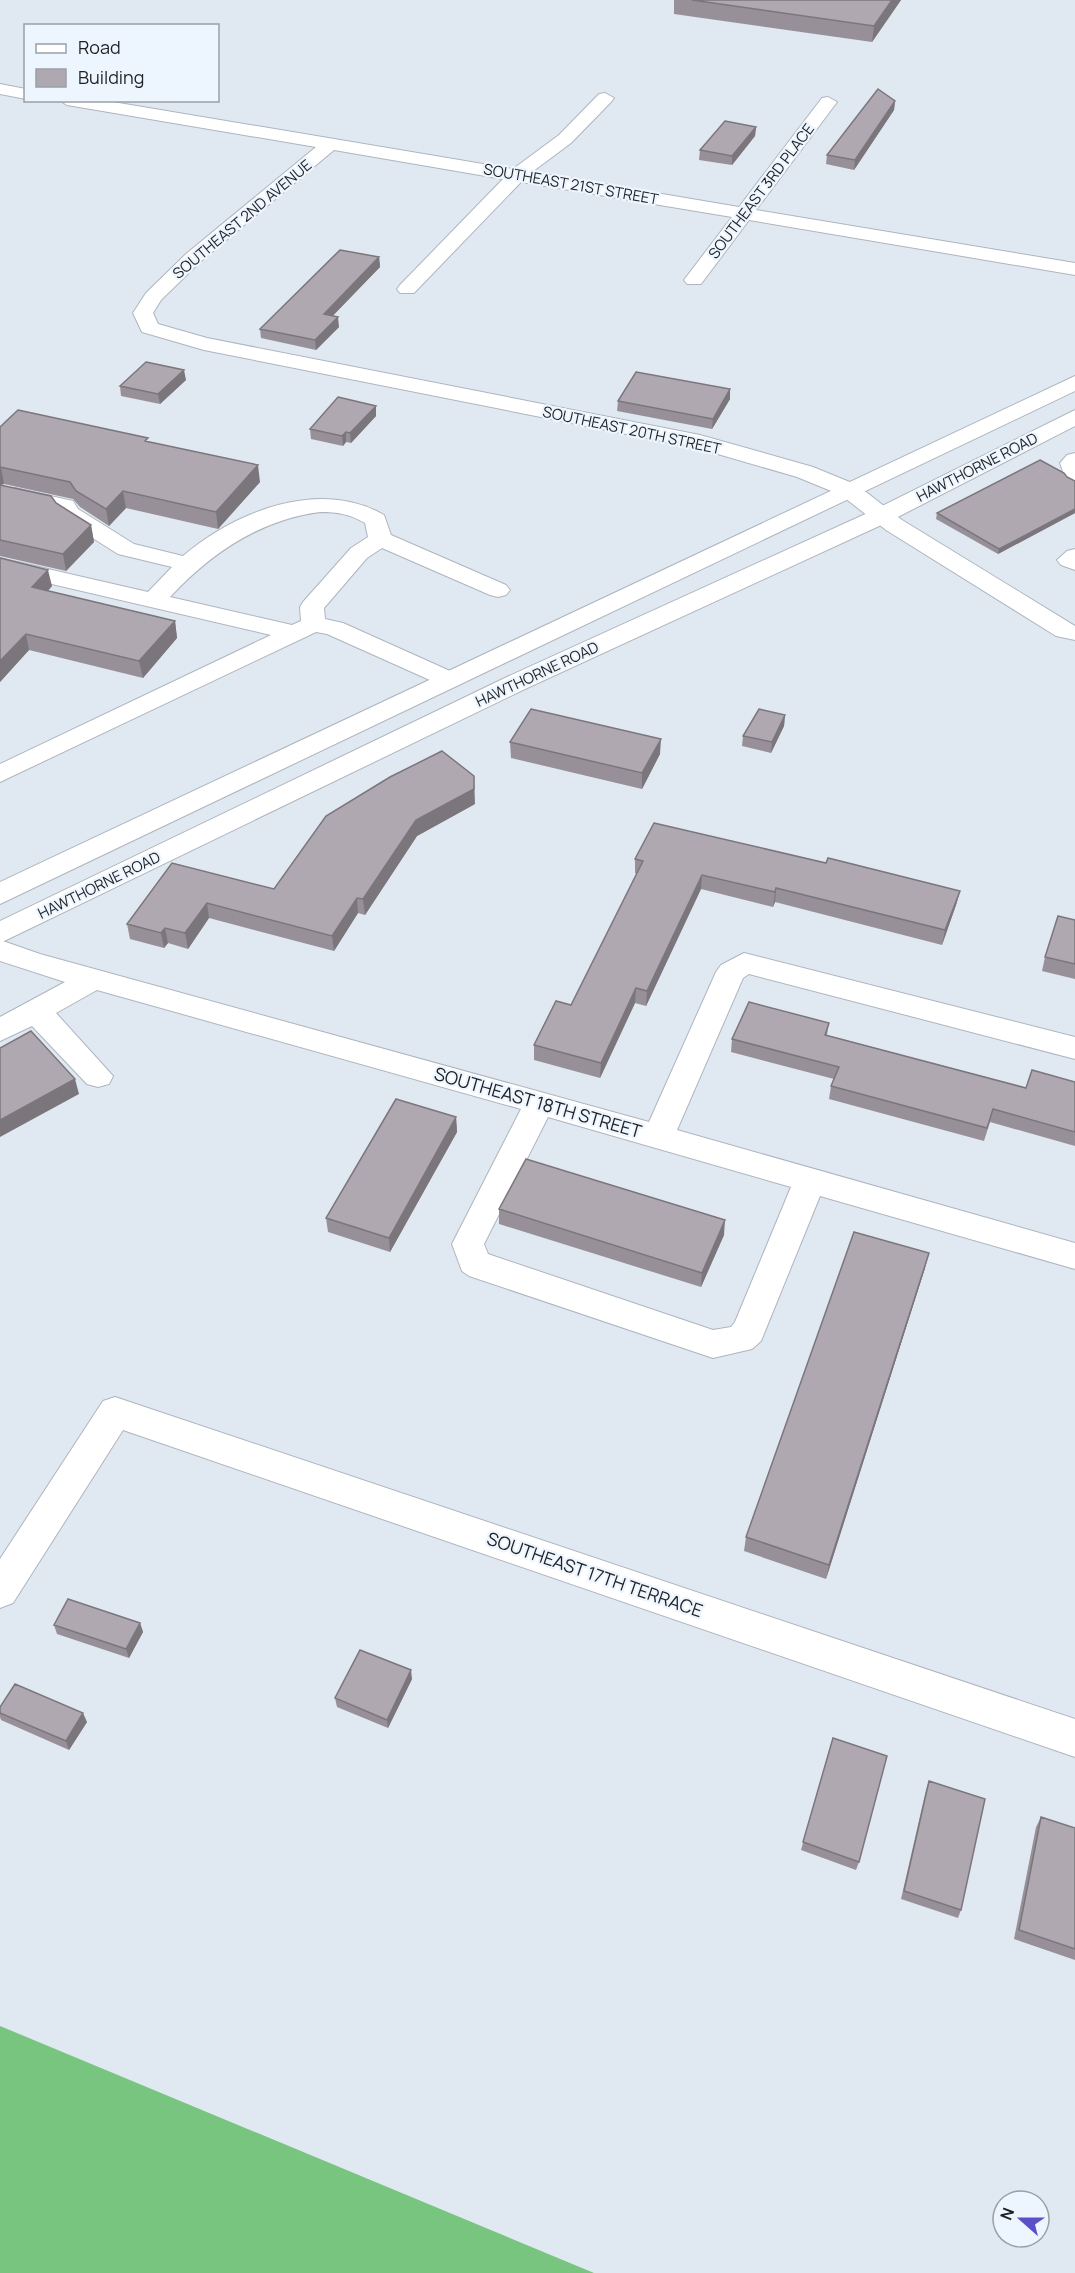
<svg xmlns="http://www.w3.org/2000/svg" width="1075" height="2273" viewBox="0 0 1075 2273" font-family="Manrope,sans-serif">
	<rect width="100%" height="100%" fill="#e0e8f1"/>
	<path fill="#77c57e" d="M0,2026L594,2273H0Z"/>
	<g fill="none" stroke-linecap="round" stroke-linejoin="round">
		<g stroke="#aeb5be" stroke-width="2">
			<path id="minor" d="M0,84L26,89V99L0,94Z
				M605,93L614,98L611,102L571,143L532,172L739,207L822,98L828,97L837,102L756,210L1075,263V275L749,220L701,284H687L684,280L732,217L521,182L414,293H400L397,289L400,285L503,179L334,150L200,262L161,300L153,313L158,324L207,338L700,435L813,467L857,485L902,520L1075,626V640L1056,636L886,530L841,495L797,477L697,448L204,350L142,332L133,313L146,293L186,254L316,147L67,105L59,100H101L513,169L559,135L599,94Z
				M1075,453V481L1074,482L1066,480L1060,463L1067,455Z
				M15,488L73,501L78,509L134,544L183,556C236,511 320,478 384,515L391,535L506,585L510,590L506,595L498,597L490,595L382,548L367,558L324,608L325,619L343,623L459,675L463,680L459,685L450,688L441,685L327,634L316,632L0,782V764L271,635L0,572V558L148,592L172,567L118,554L61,518L56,511L7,500L4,495L7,490ZM320,512C338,512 349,514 365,523L368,537L351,548L303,602L300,607L301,621L292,625L170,597C211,553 259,520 320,512Z
				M1075,549V570L1061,565L1057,560L1067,551Z
				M0,940L40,954L649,1122L716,972L721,965L744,953L1075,1037V1059L749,974L743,978L677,1130L1075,1243V1269L820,1196L761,1341L752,1349L713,1358L469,1276L462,1271L452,1244L521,1109L97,990L56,1013L113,1076L109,1084L98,1087L87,1084L32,1026L0,1041V1017L65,982L0,961ZM548,1117L791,1187L735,1322L731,1327L713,1330L488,1254L484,1244Z
				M115,1397L1075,1719V1757L123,1430L13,1603L0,1608V1559L103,1401Z"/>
		</g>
		<g stroke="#aeb5be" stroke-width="2">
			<path id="highway" d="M1075,376V391L0,904V882Z
				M1075,410V426L890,521L525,689L0,943V921L507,677L872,511Z"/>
		</g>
		<use href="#minor" fill="#fff" fill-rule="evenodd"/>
		<use href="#highway" fill="#fff" fill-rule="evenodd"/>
	</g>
	<path fill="#979098" d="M674,0H901L872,42L674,14Z
		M895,101L894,110L854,170L826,164L827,155Z
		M756,127L755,136L732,165L699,160L700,150Z
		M379,257L380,267L332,316L339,327L316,350L261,338L260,329Z
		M186,380L160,404L121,396L120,386Z
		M730,389V399L712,429L617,411L618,401Z
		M376,406V416L351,443L346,442L343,446L311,439L310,429Z
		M0,427L149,442L260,482L218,529L126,508L109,526L80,507L73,499L4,484L0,485Z
		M1067,477L1075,481V513L998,554L936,519L937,513Z
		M0,485L56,503L91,525L94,542L66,571L0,556Z
		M0,558L52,586L48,591L175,621L177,638L143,678L29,650L0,682Z
		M785,715L784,726L771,753L742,746L743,736Z
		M510,742L660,754L642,789L511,758Z
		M475,804L417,836L365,915L358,913L334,951L209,918L188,949L168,943L164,948L130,939L127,924L172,863L274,889Z
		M635,859L826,863L960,891L956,905L942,945L775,902L773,907L701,889L646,1006L635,1003L600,1078L534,1060V1045L571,1005L637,874L635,873Z
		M1075,920V979L1042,971L1045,957Z
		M829,1023L827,1035L1026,1088L1075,1082V1146L990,1122L984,1141L829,1099L831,1086L834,1079L731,1052L732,1039Z
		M456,1117L457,1132L390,1252L328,1232L326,1218Z
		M499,1209L724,1235L701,1287L499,1224Z
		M925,1268L826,1579L744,1551L746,1537Z
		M140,1623L143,1632L129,1658L57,1634L54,1625Z
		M412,1679L388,1728L337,1707L335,1698Z
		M0,1707L87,1722L69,1750L1,1720L0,1717Z
		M833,1738L859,1862L856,1870L801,1850Z
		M929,1781L961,1910L958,1918L901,1899L926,1790Z
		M1041,1817L1075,1828V1960L1014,1939L1036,1827Z"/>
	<path fill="#7b767c" d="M892,0H901L872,42L874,26Z
		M895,101L894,110L854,170L855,160Z
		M756,127L755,136L732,165V156Z
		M379,257L380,267L325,324L324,314Z
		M338,317L339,327L316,350L315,340Z
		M184,370L186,380L160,404L158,394Z
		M730,389V399L712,429L713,419Z
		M376,406V416L351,443L350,433Z
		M346,432V442L343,446L342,436Z
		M258,465L260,482L218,529L216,512Z
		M0,467H1L4,484L0,485Z
		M123,491L126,508L109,526L106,509Z
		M1075,509V513L998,554L999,549Z
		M91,525L94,542L66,571L63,554Z
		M48,570L52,586L35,604L32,587Z
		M175,621L177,638L143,678L139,661Z
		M26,634L29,650L0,682V661Z
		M785,715L784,726L771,753L772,742Z
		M661,739L660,754L642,789V773Z
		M474,776L475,804L417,836L365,915L363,899L416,820Z
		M702,875L701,889L646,1006L647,991Z
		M776,888L775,902L773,907L775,892Z
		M960,891L956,905L942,945L945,930Z
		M357,898L358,913L334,951L332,936Z
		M207,903L209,918L188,949L185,933Z
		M165,928L168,943L164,948L161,933Z
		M636,988L635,1003L600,1078L601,1063Z
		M75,1079L79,1094L0,1137V1120Z
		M456,1117L457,1132L390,1252L389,1238Z
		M725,1220L724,1235L701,1287L702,1273Z
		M929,1253L925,1268L826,1579L829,1565Z
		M140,1623L143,1632L129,1658L126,1649Z
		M411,1670L412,1679L388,1728L387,1720Z
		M83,1713L87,1722L69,1750L66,1741Z"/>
	<path fill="#b0a8b1" stroke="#7b767c" stroke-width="1.5" d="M692,0H892L874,26Z
		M878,89L895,101L855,160L827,155Z
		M725,121L756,127L732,156L700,150Z
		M340,250L379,257L324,314L338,317L315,340L260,329Z
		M146,362L184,370L158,394L120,386Z
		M636,372L730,389L713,419L618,401Z
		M338,397L376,406L350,433L346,432L342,436L310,429Z
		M18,410L148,438L145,441L258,465L216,512L123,491L106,509L76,491L70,482L0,467V427Z
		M1040,460L1064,473L1067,477L1075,481V509L999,549L937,513Z
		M0,485L51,496L56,503L91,525L63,554L0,540Z
		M0,558L48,570L32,587L175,621L139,661L26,634L0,661Z
		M531,709L661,739L642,773L510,742Z
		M759,709L785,715L772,742L743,736Z
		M442,751L474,776V789L416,820L363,899L357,898L332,936L207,903L185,933L165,928L161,933L127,924L172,863L274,889L326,816L390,777Z
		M654,823L826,863L828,858L960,891L945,930L776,888L775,892L702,875L647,991L636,988L601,1063L534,1045L556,1001L571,1005L643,861L635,859Z
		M1058,916L1075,920V964L1045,957Z
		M749,1002L829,1023L825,1035L1026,1088L1032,1070L1075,1082V1132L993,1109L987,1128L831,1086L839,1067L732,1039Z
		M31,1031L75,1079L0,1120V1048Z
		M396,1099L456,1117L389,1238L326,1218Z
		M526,1159L725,1220L702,1273L499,1209Z
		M854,1232L929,1253L829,1565L746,1537Z
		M68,1599L140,1623L126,1649L54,1625Z
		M360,1650L411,1670L387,1720L335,1698Z
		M15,1684L83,1713L66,1741L0,1713V1707Z
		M833,1738L887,1756L859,1862L803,1842Z
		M929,1781L985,1799L961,1910L904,1891Z
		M1041,1817L1075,1828V1949L1019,1930Z"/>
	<g text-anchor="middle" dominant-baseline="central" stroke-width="4.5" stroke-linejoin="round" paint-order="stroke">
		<g font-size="15" fill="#1e2124" stroke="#edf5ff">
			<text transform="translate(571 184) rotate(10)">SOUTHEAST 21ST STREET</text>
			<text transform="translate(761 191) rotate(-53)">SOUTHEAST 3RD PLACE</text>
			<text transform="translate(242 219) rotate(-40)">SOUTHEAST 2ND AVENUE</text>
			<text transform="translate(632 430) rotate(12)">SOUTHEAST 20TH STREET</text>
			<text transform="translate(977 467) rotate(-27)">HAWTHORNE ROAD</text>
			<text transform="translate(537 674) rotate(-25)">HAWTHORNE ROAD</text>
			<text transform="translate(99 885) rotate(-26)">HAWTHORNE ROAD</text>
		</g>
		<g font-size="18" fill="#1e2124" stroke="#edf5ff">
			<text transform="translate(538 1102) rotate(16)">SOUTHEAST 18TH STREET</text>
			<text transform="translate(595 1574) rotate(19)">SOUTHEAST 17TH TERRACE</text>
		</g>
	</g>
	<rect x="24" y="24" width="195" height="78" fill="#edf5ff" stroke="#9aa0a7" stroke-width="1.5"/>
	<rect x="36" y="44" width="30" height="9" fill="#ffffff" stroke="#9aa0a7" stroke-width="1.5"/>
	<text x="78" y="54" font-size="18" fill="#1e2124">Road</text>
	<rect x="36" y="69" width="30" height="18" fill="#b0a8b1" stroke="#9aa0a7" stroke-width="1.5"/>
	<text x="78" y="84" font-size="18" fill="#1e2124">Building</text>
	<g transform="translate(1021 2219) rotate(291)"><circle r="28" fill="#edf5ff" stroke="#9aa0a7" stroke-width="1.5"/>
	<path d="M0-4.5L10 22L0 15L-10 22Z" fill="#5b50c8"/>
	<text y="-9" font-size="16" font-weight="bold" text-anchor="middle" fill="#1e2124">N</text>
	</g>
</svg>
